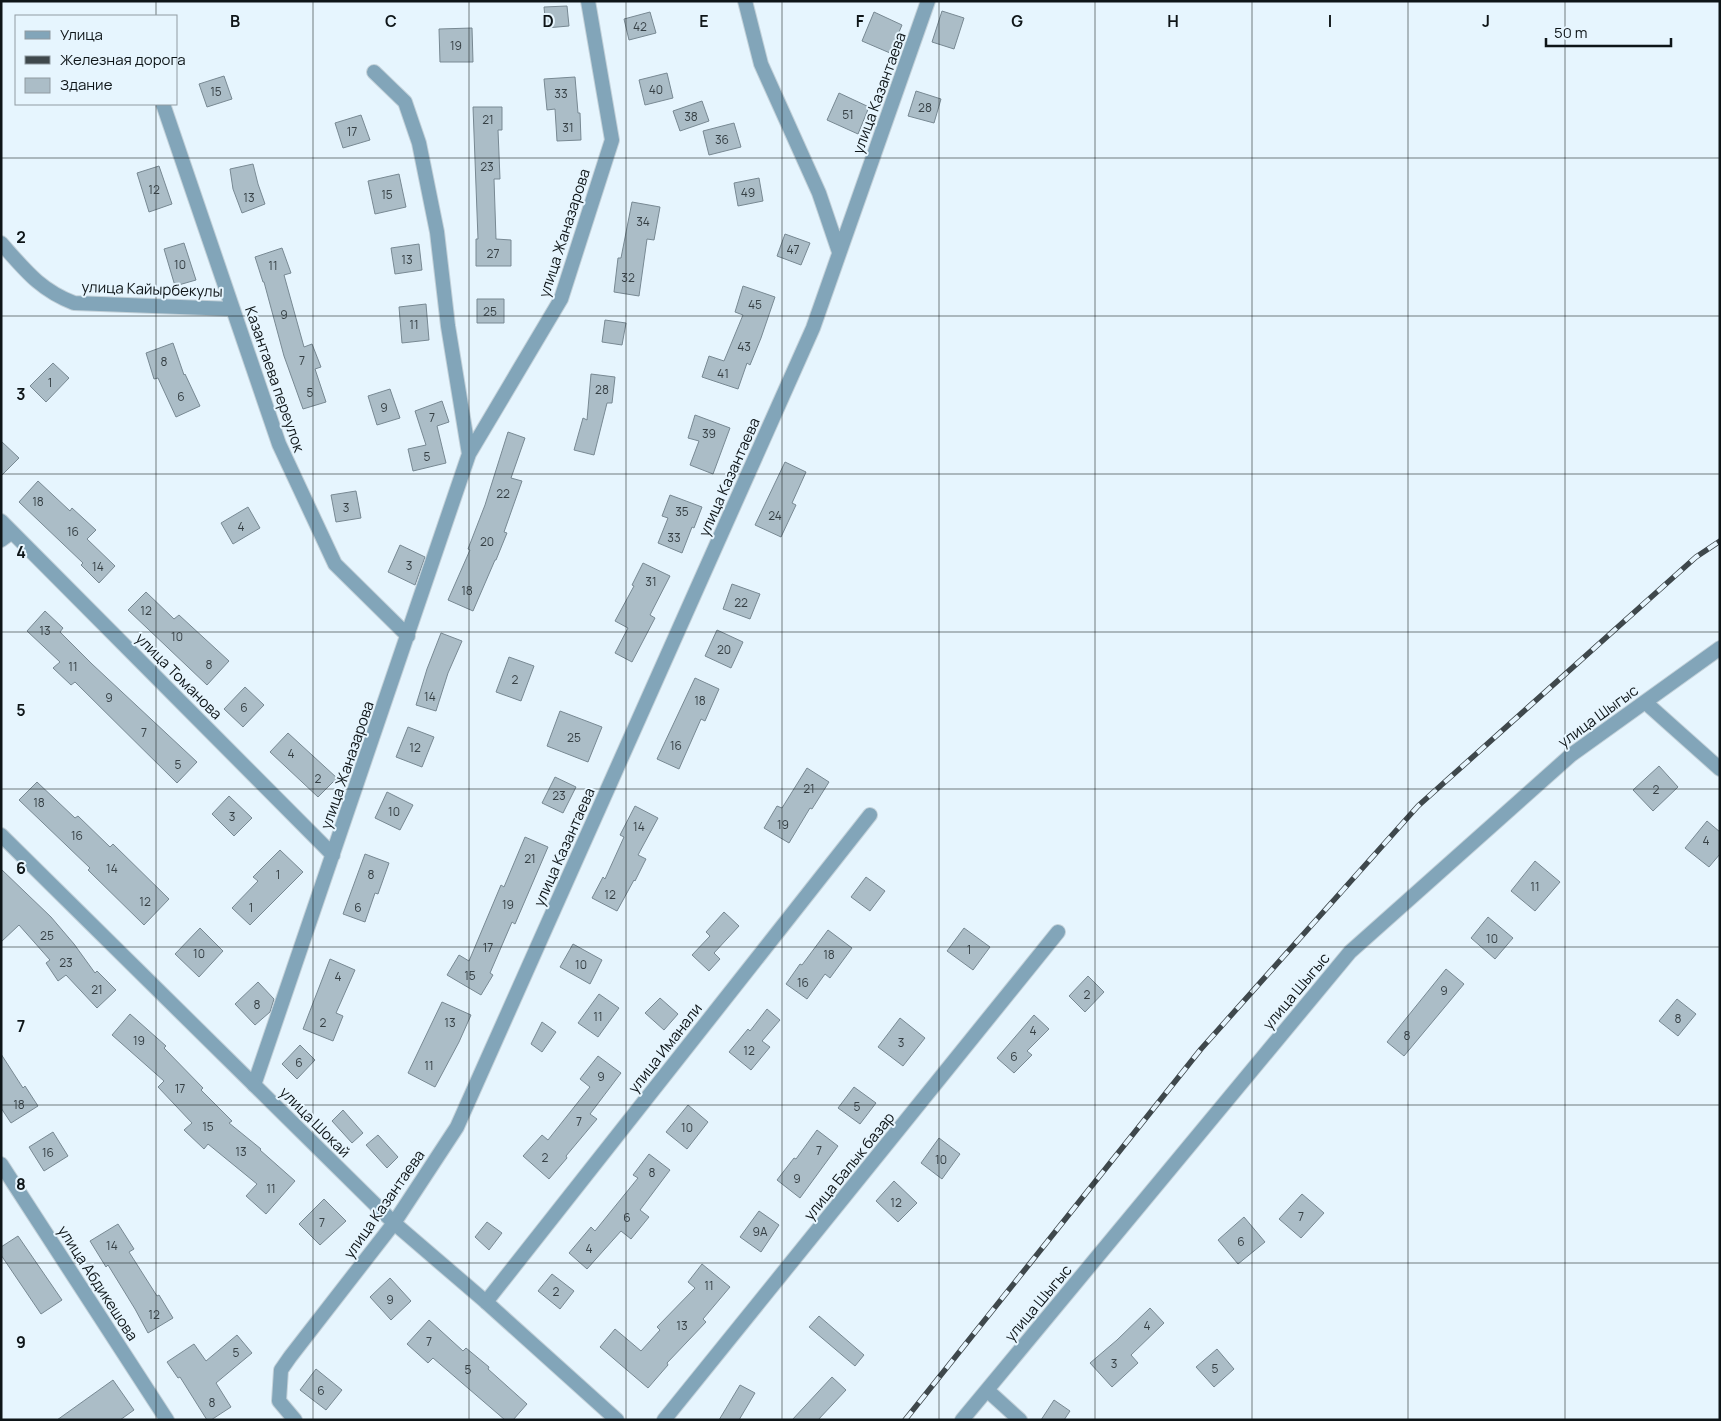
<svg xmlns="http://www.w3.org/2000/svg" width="1721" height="1421" viewBox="0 0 1721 1421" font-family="Manrope,sans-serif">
	<rect width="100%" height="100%" fill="#e6f5fe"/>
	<path fill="#abbdc7" stroke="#788993" d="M567,6L569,26L546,28L544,7Z
		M942,11L964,18L954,49L932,42Z
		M650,12L656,33L629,40L624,19Z
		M874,12L902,25L890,53L862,41Z
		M472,28L473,62H440L439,29Z
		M667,73L673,98L645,105L639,80Z
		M224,76L232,99L207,107L199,84Z
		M575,77L578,113H580L581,140L557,141L555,109L547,110L544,79Z
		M916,91L941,99L934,123L908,116Z
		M839,93L869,107L858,134L827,120Z
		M702,101L709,121L680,131L673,111Z
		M473,107H502V130H498L500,179H494L496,239L511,240V266H476V239H478Z
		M361,115L370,140L343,148L335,123Z
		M734,123L741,147L709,155L703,131Z
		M253,164L258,184L265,204L242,213L233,189L230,169Z
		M159,166L172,204L149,212L137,173Z
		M399,174L406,207L375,214L368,181Z
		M759,178L763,201L738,206L734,183Z
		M632,202L660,207L654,240L647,239L639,296L614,292L618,258H621Z
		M785,234L810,243L801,265L777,256Z
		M184,243L196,280L175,286L164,249Z
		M419,244L422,270L395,274L391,248Z
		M282,248L291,273L284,275L304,347L312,344L321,367L315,369L326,402L303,409L284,356L264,282H263L255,257Z
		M743,286L775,297L761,338L750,365L747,363L738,389L702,377L709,356L724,361L743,315L735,312Z
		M477,299H504V323H477Z
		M426,304L429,340L402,343L399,307Z
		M605,320L626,323L622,345L602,342Z
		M173,343L184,375L185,374L200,406L176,417L158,378L154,379L146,353Z
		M53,363L69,378L46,402L30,386Z
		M591,374L615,377L612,403H607L594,455L574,450L583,418L587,420Z
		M390,389L400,418L377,425L368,396Z
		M442,401L449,422L437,426L446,463L413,471L408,449L426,445L415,411Z
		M695,415L730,428L713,474L690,465L699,441L688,438Z
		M508,432L525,438L511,478L522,481L504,532L507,533L496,560H495L473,611L448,600L470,550L468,549L485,505Z
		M1,441L19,458L1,476Z
		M785,462L806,472L792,503L796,505L781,537L755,525Z
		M38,481L70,511L72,508L96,530L87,539L115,566L99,583L81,565L83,563L19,502Z
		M356,491L361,518L336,522L331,495Z
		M670,495L702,507L694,528L692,527L682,553L658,543L668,518L662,516Z
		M248,507L260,528L233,544L221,523Z
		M400,545L425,557L415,585L388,572Z
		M643,563L670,576L650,615L655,618L632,662L615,653L628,628L615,621L634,586L632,585Z
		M732,584L760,594L750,619L723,609Z
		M146,592L174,619L179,615L229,661L207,685L128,610Z
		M45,611L63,628L60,632L92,664L197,762L177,783L75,682L71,685L53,668L60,662L27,631Z
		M717,630L743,642L731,668L705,656Z
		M441,633L462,641L448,673L436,711L416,705L427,669Z
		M509,657L534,666L521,701L496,692Z
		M695,678L719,689L705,721L701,719L679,769L657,759Z
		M245,687L264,705L243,727L224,709Z
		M560,711L602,727L588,762L547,746Z
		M408,727L434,737L422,767L396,757Z
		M288,733L337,778L318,797L270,752Z
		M1659,766L1678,787L1653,811L1633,790Z
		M807,768L829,782L812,809L810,808L789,843L764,828L777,806L782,808Z
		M555,777L576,787L563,813L542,803Z
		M37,782L75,818L78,816L110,847L113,844L169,899L144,925L88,870L90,868L19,800Z
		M387,792L413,805L400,830L375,818Z
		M229,796L252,818L234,836L212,814Z
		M635,806L658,818L638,855L646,859L635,881L634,880L617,911L592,898L603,877L605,879L624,837L620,835Z
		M1707,821L1720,832V854L1709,867L1685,848Z
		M525,837L548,847L515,924L512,922L490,973L493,975L481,995L447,975L459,955L469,961L501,885L504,887Z
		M280,850L303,872L250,925L232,908L258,881L253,877Z
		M365,854L389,863L378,894L375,893L365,922L343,914Z
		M1535,861L1560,882L1535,911L1511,891Z
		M1,869L51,917L74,944L95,973L97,971L116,990L97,1008L66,975L58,981L46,963L50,960L19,925L1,942Z
		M866,877L885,891L870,911L851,897Z
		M724,912L739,926L714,953L720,959L709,971L692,955L710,936L706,932Z
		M1488,917L1513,938L1495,959L1471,938Z
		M200,928L223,951L199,977L175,954Z
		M964,928L990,947L973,970L947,951Z
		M828,930L852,948L830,978L825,974L807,999L786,984L800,964L802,965Z
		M573,944L602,960L590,984L560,967Z
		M330,959L355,970L336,1013L343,1016L333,1041L303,1029Z
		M1446,969L1464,984L1404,1056L1387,1042Z
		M1088,976L1104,992L1085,1012L1069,996Z
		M258,982L274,999L270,1012L255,1025L235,1004Z
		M599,994L619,1008L598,1037L578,1023Z
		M660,998L678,1014L664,1030L645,1013Z
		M1677,999L1696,1014L1678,1036L1659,1021Z
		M442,1002L471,1015L459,1042L435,1087L408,1073Z
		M767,1009L780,1020L762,1041L770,1047L751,1070L729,1052L748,1029L750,1031Z
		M130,1014L166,1046L164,1048L203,1088L201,1090L232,1121L229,1123L261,1149L260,1150L295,1181L266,1214L246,1196L257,1184L208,1144L204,1149L184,1130L192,1123L158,1087L164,1081L112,1035Z
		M1034,1015L1049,1029L1027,1051L1032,1055L1014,1073L997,1058Z
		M900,1018L925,1038L903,1066L878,1047Z
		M542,1022L556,1032L542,1052L531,1044Z
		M300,1045L315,1060L297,1079L282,1064Z
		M1,1054L23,1088L25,1086L38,1106L11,1123L1,1108Z
		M598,1056L621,1073L590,1114L597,1119L566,1156L567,1158L549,1179L523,1156L542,1135L548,1140L590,1087L580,1079Z
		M854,1087L876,1103L860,1124L838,1108Z
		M688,1105L708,1122L687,1149L666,1132Z
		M343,1110L363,1133L352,1143L332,1121Z
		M817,1130L838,1146L800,1198L777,1180L794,1158L796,1159Z
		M53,1132L68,1156L44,1171L29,1147Z
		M378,1135L398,1157L387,1168L366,1145Z
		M939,1138L960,1154L942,1179L921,1163Z
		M649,1154L670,1170L640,1210L649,1217L631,1239L621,1231L587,1269L569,1253L591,1227L595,1231L638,1178L633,1175Z
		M894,1181L917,1203L898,1222L876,1201Z
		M1302,1194L1324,1213L1301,1238L1279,1219Z
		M324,1199L346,1221L320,1245L299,1224Z
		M759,1211L779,1225L761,1252L740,1237Z
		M1244,1217L1265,1242L1238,1264L1218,1240Z
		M487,1222L502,1233L489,1250L475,1237Z
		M118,1224L134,1249L129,1252L157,1296L159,1295L173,1318L148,1333L135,1309L108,1265L106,1267L90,1241Z
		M18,1236L62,1300L41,1314L1,1255V1247Z
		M702,1264L730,1287L703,1319L706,1322L667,1363L668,1365L648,1388L600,1347L615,1329L641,1351L660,1330L657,1327L695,1288L688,1282Z
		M552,1274L574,1291L560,1309L538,1291Z
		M390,1278L411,1301L391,1320L370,1297Z
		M1150,1308L1164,1323L1131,1355L1138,1363L1112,1387L1090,1363L1117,1340Z
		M819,1316L864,1355L855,1366L809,1327Z
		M429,1320L463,1351L466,1348L489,1367L488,1369L527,1404L513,1420H505L433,1358L428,1363L407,1344Z
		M237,1335L252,1353L216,1383L231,1407L211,1420H207L180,1377L178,1378L167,1362L194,1344L206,1361Z
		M1217,1349L1234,1369L1214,1387L1196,1367Z
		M316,1369L342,1390L326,1410L300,1390Z
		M832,1377L846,1390L818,1420H792Z
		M113,1380L134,1410L120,1420H57Z
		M740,1385L755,1393L739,1420H719Z
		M1054,1400L1070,1411L1064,1420H1041Z"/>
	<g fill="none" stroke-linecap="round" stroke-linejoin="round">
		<g stroke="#c3d1d9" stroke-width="16">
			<path id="minor" d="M745,1L761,64L819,193L839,252
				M374,72L405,102L419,143L437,232L448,326L469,454
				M163,104L279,444L335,564L408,636
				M1,243C25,270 40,290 74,303L233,309
				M1,521L333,855
				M1,540L12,532
				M1645,702L1720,769
				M254,1085L469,454L561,299L612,140L588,1
				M1,1164L167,1420
				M486,1302L870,815
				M987,1390L1020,1420
				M295,1420L279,1401L281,1370L290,1357L394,1223L457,1127L813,328L928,1
				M664,1420L1058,932
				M962,1420L1350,952L1571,755L1720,648"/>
		</g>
		<g stroke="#c3d1d9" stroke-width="16">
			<path id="tertiary" d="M1,835L394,1223L486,1302L617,1420"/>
		</g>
		<use href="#minor" stroke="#82a5b9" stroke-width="14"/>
		<use href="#tertiary" stroke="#82a5b9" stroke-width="14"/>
		<g stroke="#3f484c" stroke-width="5.5">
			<path id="rail" d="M905,1420L1201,1049L1418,806L1696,557L1720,541"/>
		</g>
		<use href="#rail" stroke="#e6f5fe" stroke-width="4" stroke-dasharray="11" stroke-linecap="butt"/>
	</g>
	<path fill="none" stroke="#0e1518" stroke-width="1" stroke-opacity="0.55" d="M156,1V16M313,1V1420M469,1V1420M626,1V1420M782,1V1420M939,1V1420M1095,1V1420M1252,1V1420M1408,1V1420M1565,1V1420M156,104V1420M1,158H1720M1,316H1720M1,474H1720M1,632H1720M1,789H1720M1,947H1720M1,1105H1720M1,1263H1720"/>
	<g text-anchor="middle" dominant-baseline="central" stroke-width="4" stroke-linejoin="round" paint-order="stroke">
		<g font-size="12" fill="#353f44">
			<text x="640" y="26">42</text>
			<text x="456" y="45">19</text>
			<text x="656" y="89">40</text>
			<text x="216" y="91">15</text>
			<text x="561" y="93">33</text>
			<text x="925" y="107">28</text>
			<text x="848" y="114">51</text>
			<text x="691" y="116">38</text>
			<text x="488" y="119">21</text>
			<text x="568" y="127">31</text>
			<text x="352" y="131">17</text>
			<text x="722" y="139">36</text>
			<text x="487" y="166">23</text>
			<text x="154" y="189">12</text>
			<text x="748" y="192">49</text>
			<text x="387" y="194">15</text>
			<text x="249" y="197">13</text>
			<text x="643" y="221">34</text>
			<text x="793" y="249">47</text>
			<text x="493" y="253">27</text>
			<text x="407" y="259">13</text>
			<text x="180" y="264">10</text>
			<text x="273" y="265">11</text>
			<text x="628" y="277">32</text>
			<text x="755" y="304">45</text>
			<text x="490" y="311">25</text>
			<text x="284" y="314">9</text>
			<text x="414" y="324">11</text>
			<text x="744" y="346">43</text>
			<text x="302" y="360">7</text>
			<text x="164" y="361">8</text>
			<text x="723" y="373">41</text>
			<text x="50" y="382">1</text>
			<text x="602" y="389">28</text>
			<text x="310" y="392">5</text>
			<text x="181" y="396">6</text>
			<text x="384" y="407">9</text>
			<text x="432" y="417">7</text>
			<text x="709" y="433">39</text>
			<text x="427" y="456">5</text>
			<text x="503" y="493">22</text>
			<text x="38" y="501">18</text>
			<text x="346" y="507">3</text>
			<text x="682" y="511">35</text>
			<text x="775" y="515">24</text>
			<text x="241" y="526">4</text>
			<text x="73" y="531">16</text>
			<text x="674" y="537">33</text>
			<text x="487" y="541">20</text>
			<text x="409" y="565">3</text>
			<text x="98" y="566">14</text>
			<text x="651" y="581">31</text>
			<text x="467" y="590">18</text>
			<text x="741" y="602">22</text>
			<text x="146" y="610">12</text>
			<text x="45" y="630">13</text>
			<text x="177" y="636">10</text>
			<text x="724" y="649">20</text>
			<text x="209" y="664">8</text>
			<text x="73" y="666">11</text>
			<text x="515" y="679">2</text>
			<text x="430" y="696">14</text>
			<text x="109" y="697">9</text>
			<text x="700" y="700">18</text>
			<text x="244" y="707">6</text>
			<text x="144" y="732">7</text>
			<text x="574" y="737">25</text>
			<text x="676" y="745">16</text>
			<text x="415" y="747">12</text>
			<text x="291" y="753">4</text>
			<text x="178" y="764">5</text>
			<text x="318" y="778">2</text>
			<text x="809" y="788">21</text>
			<text x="1656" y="789">2</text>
			<text x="559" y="795">23</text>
			<text x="39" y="802">18</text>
			<text x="394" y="811">10</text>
			<text x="232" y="816">3</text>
			<text x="783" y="824">19</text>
			<text x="639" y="826">14</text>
			<text x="77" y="835">16</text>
			<text x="1706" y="840">4</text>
			<text x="530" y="858">21</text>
			<text x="112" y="868">14</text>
			<text x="278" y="874">1</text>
			<text x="371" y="874">8</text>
			<text x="1535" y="886">11</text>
			<text x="610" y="894">12</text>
			<text x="145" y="901">12</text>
			<text x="508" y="904">19</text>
			<text x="251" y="907">1</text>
			<text x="358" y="907">6</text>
			<text x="47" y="935">25</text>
			<text x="1492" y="938">10</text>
			<text x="488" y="947">17</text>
			<text x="969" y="949">1</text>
			<text x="199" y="953">10</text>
			<text x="829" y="954">18</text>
			<text x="66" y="962">23</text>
			<text x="581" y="964">10</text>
			<text x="470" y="975">15</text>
			<text x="338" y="976">4</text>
			<text x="803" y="982">16</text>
			<text x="97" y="989">21</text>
			<text x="1444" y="990">9</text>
			<text x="1087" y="994">2</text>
			<text x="257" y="1004">8</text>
			<text x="598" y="1016">11</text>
			<text x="1678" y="1018">8</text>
			<text x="323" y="1022">2</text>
			<text x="450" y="1022">13</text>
			<text x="1033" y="1030">4</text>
			<text x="1407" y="1035">8</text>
			<text x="139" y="1040">19</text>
			<text x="901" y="1042">3</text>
			<text x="749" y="1050">12</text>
			<text x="1014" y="1056">6</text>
			<text x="299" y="1062">6</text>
			<text x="429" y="1065">11</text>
			<text x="601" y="1076">9</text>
			<text x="180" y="1088">17</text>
			<text x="19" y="1104">18</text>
			<text x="857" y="1106">5</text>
			<text x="579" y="1121">7</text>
			<text x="208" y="1126">15</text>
			<text x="687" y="1127">10</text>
			<text x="819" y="1150">7</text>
			<text x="241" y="1151">13</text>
			<text x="48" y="1152">16</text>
			<text x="545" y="1157">2</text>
			<text x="941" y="1159">10</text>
			<text x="652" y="1172">8</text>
			<text x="797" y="1178">9</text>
			<text x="271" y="1188">11</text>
			<text x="896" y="1202">12</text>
			<text x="1301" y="1216">7</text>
			<text x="627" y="1217">6</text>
			<text x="322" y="1222">7</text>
			<text x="760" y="1231">9А</text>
			<text x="1241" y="1241">6</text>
			<text x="112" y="1245">14</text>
			<text x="589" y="1248">4</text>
			<text x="709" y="1285">11</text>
			<text x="556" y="1291">2</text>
			<text x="390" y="1299">9</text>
			<text x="154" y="1314">12</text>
			<text x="682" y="1325">13</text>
			<text x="1147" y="1325">4</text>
			<text x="429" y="1341">7</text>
			<text x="236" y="1352">5</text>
			<text x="1114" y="1363">3</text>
			<text x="1215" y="1368">5</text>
			<text x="468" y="1369">5</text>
			<text x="321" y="1390">6</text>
			<text x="212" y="1402">8</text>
		</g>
		<g font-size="15" fill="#0e1518" stroke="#e6f5fe">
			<text transform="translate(879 93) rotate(-70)">улица Казантаева</text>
			<text transform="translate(564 233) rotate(-72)">улица Жаназарова</text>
			<text transform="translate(152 289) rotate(2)">улица Кайырбекулы</text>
			<text transform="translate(275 379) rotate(71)">Казантаева переулок</text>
			<text transform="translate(729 477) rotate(-66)">улица Казантаева</text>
			<text transform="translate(179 676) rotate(45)">улица Томанова</text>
			<text transform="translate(1598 716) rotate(-36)">улица Шыгыс</text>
			<text transform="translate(347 765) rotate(-71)">улица Жаназарова</text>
			<text transform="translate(564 847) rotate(-66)">улица Казантаева</text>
			<text transform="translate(1296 991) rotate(-50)">улица Шыгыс</text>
			<text transform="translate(665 1048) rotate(-52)">улица Иманали</text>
			<text transform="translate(315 1122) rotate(45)">улица Шокай</text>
			<text transform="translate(849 1166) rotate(-51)">улица Балык базар</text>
			<text transform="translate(384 1204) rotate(-55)">улица Казантаева</text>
			<text transform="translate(98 1283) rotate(57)">улица Абдикешова</text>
			<text transform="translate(1038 1303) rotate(-50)">улица Шыгыс</text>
		</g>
	</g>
	<g font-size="16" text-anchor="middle" font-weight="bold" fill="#0e1518" stroke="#e6f5fe" stroke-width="4" stroke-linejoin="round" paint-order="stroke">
		<text x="235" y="27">B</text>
		<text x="391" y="27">C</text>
		<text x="548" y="27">D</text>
		<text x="704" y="27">E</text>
		<text x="860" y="27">F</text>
		<text x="1017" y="27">G</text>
		<text x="1173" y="27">H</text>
		<text x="1330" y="27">I</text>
		<text x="1486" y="27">J</text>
		<text x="21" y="243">2</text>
		<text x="21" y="400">3</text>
		<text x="21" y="558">4</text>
		<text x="21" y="716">5</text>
		<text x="21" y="874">6</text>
		<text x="21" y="1032">7</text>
		<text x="21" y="1190">8</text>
		<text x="21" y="1348">9</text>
	</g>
	<rect width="1721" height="1421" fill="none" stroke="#0e1518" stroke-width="5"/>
	<rect x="15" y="15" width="162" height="90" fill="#e6f5fe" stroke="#909ba2"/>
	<rect x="25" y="31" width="25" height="8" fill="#82a5b9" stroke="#909ba2"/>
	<text x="60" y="40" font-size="15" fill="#0e1518">Улица</text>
	<rect x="25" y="56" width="25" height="8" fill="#3f484c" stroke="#909ba2"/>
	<text x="60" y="65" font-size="15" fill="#0e1518">Железная дорога</text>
	<rect x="25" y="78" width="25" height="15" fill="#abbdc7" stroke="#909ba2"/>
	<text x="60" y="90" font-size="15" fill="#0e1518">Здание</text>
	<path d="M1546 38v8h125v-8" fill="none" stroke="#0e1518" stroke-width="2.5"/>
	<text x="1554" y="38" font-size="15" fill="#0e1518" stroke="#e6f5fe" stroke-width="4" paint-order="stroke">50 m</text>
</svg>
